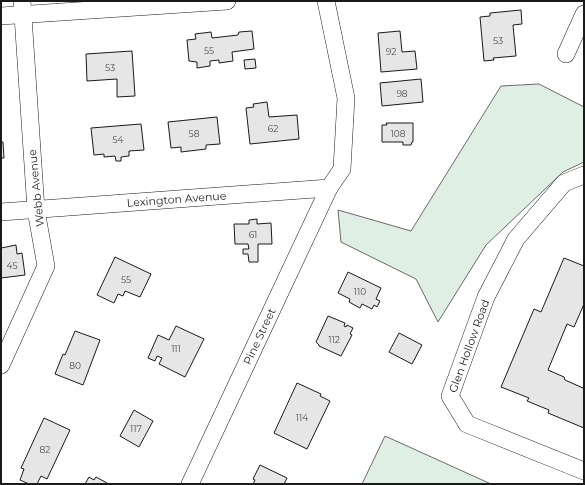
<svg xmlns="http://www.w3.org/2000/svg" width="585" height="485" viewBox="0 0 585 485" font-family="Montserrat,sans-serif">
	<rect width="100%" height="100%" fill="#fff"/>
	<path fill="#e0efe3" stroke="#6a6a6a" d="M539,84L584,107V162L563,172L486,245L438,322L416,279L341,242L338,210L411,231L501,86Z
		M385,436L491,484H362Z"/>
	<path fill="#e6e6e6" stroke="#1a1a1a" d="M521,10L522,24L513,25L516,56L493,58L494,60L484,61L480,17L490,16V13Z
		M252,31L254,49L232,52L233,61L219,63V60L210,61V66L197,68V62L189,61L187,40L196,39L195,34L211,32L212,38L238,35L239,32Z
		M400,31L402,52L415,51L417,69L381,72L378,33Z
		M132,51L135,96L117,97V79L87,81L86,54Z
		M255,59L256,68L245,69L244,60Z
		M421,79L423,102L382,106L380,83Z
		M267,102L269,117L297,115L299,139L250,144L246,108L254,107L253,104Z
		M217,117L220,144L206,145V149L181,152V147L171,148L168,122Z
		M386,123H413V142H412L411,145H403V142H382V125H387Z
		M141,124L144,150L129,151V156L121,157V161H116L115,156L104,157V154L94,155L91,128Z
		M1,142H3L4,158H1Z
		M257,219V224L271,223L272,244H258V262H249L248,254H243V249H249L248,244H235L234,224H249V220Z
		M16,245L17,254L22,253L25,275L1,278V248Z
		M115,257L151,274L140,297L125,291L123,296L118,294L114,303L97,295Z
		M564,258L584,266V304L574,327L567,324L548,370L564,377L565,380L583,388L584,385V428L548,413L549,410L527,401L529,398L501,387L534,309L541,312Z
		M348,272L381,288L376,299L380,301L377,307L374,305L372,309L362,304L360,308L349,302L350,299L338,293Z
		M328,316L345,323L344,326L346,327L347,325L353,328L350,334L352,335L341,356L319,346V345L316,342Z
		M176,326L204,339L185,377L159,364L162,358L157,356L155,361L148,358L158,335L169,340Z
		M75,331L100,340L83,385L55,374L63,354L65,355Z
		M399,333L422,345L412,364L389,352Z
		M297,383L321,394L320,396L330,401L307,449L274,433Z
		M134,410L153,421L139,447L120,436Z
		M44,418L70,430L47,479L41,476L37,484H29L20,480L24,469L21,468Z
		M260,465L287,478L284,484H253L255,480L253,479Z
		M89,477L94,480L96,477L107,483L106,484H85Z"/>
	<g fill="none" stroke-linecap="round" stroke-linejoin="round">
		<g stroke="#1a1a1a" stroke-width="18">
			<g id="minor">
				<path d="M1,16L227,1"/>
				<path d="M566,54L584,14"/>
				<path d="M584,175L564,183L516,239L486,297L450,396L467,424L584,471"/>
				<path id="s1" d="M1,212L329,188L342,169L346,98L326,1"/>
				<path d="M1,365L46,266L36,210L22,1"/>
				<path id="s2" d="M190,484L329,188"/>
			</g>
		</g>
		<use href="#minor" stroke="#fff" stroke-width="17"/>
	</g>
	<g text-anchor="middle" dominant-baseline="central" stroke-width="3" stroke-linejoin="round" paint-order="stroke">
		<g font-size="9" fill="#4d4d4d">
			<text x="498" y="40">53</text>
			<text x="209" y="50">55</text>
			<text x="391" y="51">92</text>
			<text x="110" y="67">53</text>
			<text x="402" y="93">98</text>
			<text x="273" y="128">62</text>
			<text x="194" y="133">58</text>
			<text x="398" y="133">108</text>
			<text x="118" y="139">54</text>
			<text x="253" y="234">61</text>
			<text x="12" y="265">45</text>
			<text x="126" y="279">55</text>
			<text x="360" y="291">110</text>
			<text x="334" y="339">112</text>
			<text x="176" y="348">111</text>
			<text x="75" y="365">80</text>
			<text x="302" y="417">114</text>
			<text x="136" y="428">117</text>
			<text x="45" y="449">82</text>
		</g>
		<g font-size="11" fill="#1a1a1a" stroke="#fff">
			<text transform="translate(36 188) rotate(-96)">Webb Avenue</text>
			<text stroke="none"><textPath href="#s1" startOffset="176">Lexington Avenue</textPath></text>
			<text stroke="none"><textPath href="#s2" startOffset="163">Pine Street</textPath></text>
			<text transform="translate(469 346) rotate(-70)">Glen Hollow Road</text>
		</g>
	</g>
	<rect width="585" height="485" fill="none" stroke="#1a1a1a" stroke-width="4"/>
</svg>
